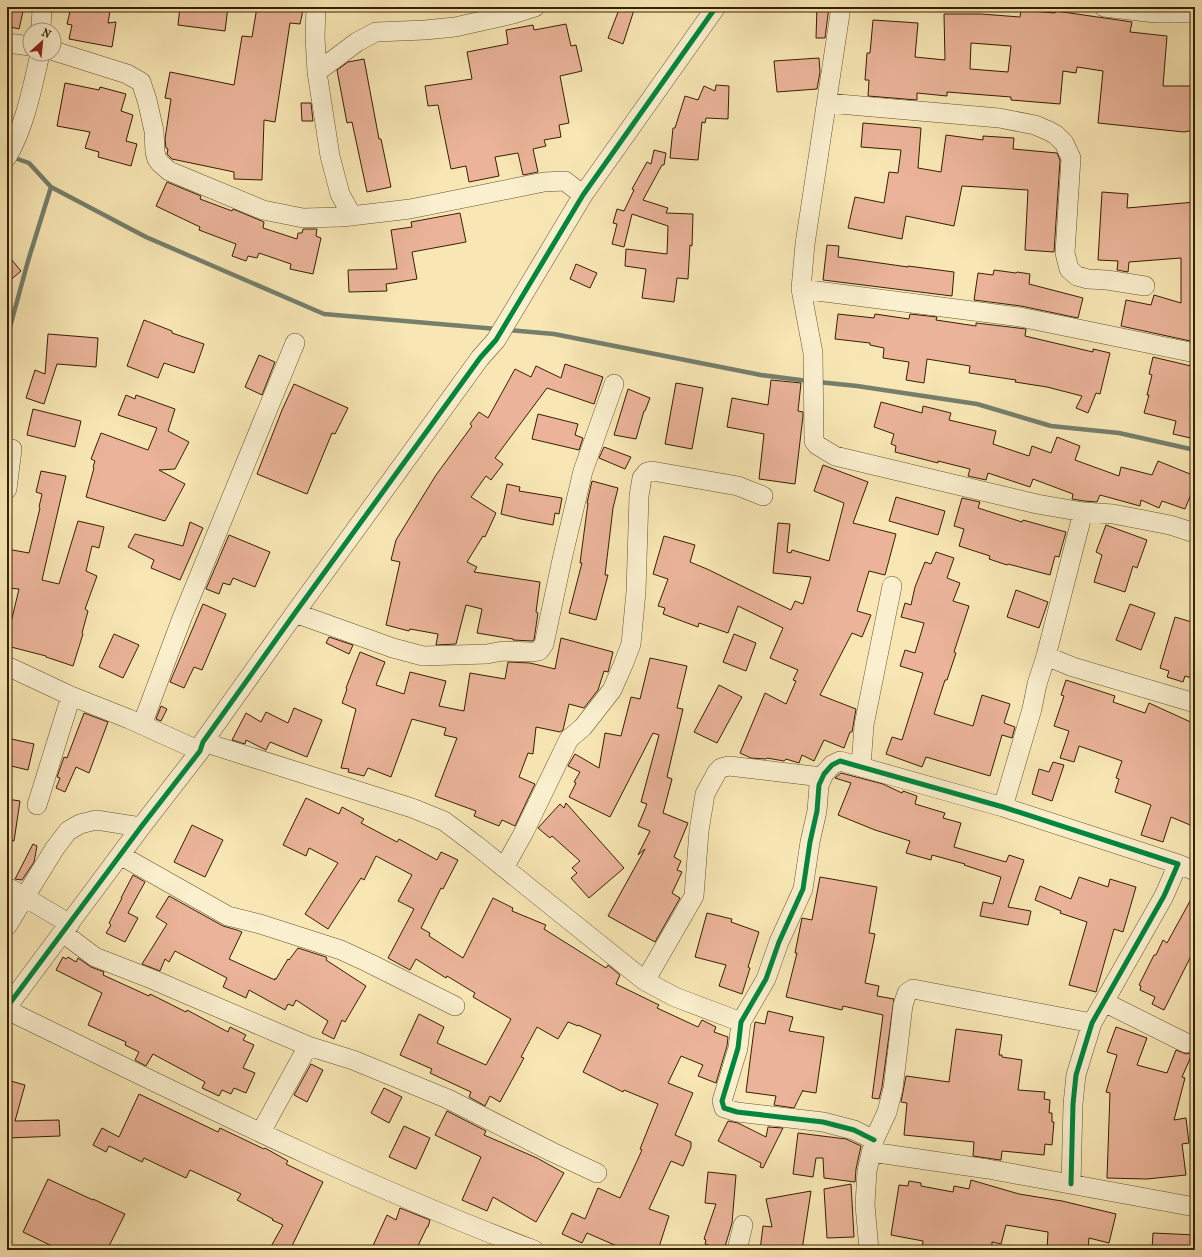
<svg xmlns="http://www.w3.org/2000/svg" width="1202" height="1257" viewBox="0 0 1202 1257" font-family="'IM FELL French Canon',serif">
	<rect width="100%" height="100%" fill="#f8e7b4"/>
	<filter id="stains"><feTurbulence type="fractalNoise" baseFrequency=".005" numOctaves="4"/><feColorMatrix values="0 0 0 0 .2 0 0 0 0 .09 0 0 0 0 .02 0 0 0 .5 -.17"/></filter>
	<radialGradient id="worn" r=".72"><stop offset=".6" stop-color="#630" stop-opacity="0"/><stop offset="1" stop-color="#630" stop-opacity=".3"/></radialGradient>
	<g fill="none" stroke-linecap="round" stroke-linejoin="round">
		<path stroke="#757f6c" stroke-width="4.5" d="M12,157L29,163L51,187L146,237L324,314L497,329
			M508,330L554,334L761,375L808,381
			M7,338L28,261L51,187
			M818,382L857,386L977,404L1051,426L1119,433L1195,450"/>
	</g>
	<path fill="#ebb49a" stroke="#362001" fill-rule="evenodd" d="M7,7H24L19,29L7,26Z
		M71,7H90L110,11L108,23L116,22L112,47L69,39L72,25L67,24Z
		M180,7H228L225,31L178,25Z
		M257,7H287L303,10L300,24L290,23L275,122L264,120L262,180L234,179V172L172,159L167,154L168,149L166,148L165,139L171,99L165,98L170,72L234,85L242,36L252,37Z
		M620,7H635L623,44L608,38Z
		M817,7H829L825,38H816Z
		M1021,10L1055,13L1056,11L1132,22L1130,32L1167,36L1163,86H1195V130L1184,132L1098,123L1103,71L1077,67L1076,73L1063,71L1060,104L1011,100V97L947,92V96L917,93V100L868,96L869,80H865L867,53H870L873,20L918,23L915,57L945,60L944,14H981L1020,17ZM971,43L1011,46L1008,72L970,69Z
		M566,24L571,46L576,45L582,71L560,76L569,123L559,125L561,137L544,140L546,146L533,149L538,172L523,175L518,153L495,157L499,176L469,182L466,166L451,169L438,105L428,106L425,86L472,79L467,52L508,44L506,30L533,25L534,30Z
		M819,58L820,72L817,89L777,92L774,61Z
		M364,59L379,139H381L391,187L367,192L352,122L347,123L337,70L348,62Z
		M65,83L99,90L100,87L126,94L121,111L133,115L126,141L137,144L131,166L98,157L99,152L85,148L90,132L57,126Z
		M716,85L729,86L728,119L706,118L705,123L702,122L698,160L670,158L673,128H675L685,96L698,100L704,86L715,91Z
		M301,103H311L313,121H302Z
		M863,123L921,128L918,168L941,172L946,135L983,140V136L1014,138L1013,149L1057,153L1060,160L1054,252L1025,250L1028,190L962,186L954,226L906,216L902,239L848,228L855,197L884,203L889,172L898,173L901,150L861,147Z
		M654,150L666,153L664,165H662L643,200L668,208L666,213L693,214L692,246L690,245L688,279L677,278L674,302L642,298L646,269L625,266L626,249L667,254L668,226L632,214L624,247L612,244L617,224L613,223L617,209L624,211L634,190L632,189L647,162L651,164Z
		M167,182L201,196L200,199L232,211L233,209L264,222L263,228L297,239L298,233H302L303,229H317L316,236L321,238L313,274L290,269L291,264L259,253L257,258L248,256L246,261L232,256L236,244L199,230L200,227L156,206Z
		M1102,192L1128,194L1127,208L1195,202V342L1121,326L1126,300L1151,305L1154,295L1181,303V258L1129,262L1128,272L1117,270L1118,261L1098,260Z
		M460,213L466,242L412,252L417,279L386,284L387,291L349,292L348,270L397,269L391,230L412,227L411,222Z
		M827,245L839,246L838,257L908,267V266L954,272L952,296L823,280Z
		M7,254L21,271L7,283Z
		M576,264L597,273L590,288L570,279Z
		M994,270L1016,273L1017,272L1030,274L1029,284L1083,298L1078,318L1021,306L974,300L978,273L993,275Z
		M838,314L874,318L875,314L909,319L910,314L937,317L936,320L976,326V323L1018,328L1026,329L1025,336L1093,352V349L1110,353L1100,394L1096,393L1088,413L1076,408L1082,396L1047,387L1015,382L1016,380L969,373L970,366L927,359L924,383L906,380L909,362L883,358L884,348L870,345V343L835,339Z
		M144,320L172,331V333L204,344L194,373L164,363L158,378L127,366Z
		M48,334L98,338L96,367L57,364L44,404L26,398L35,370L45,374Z
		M259,355L275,362L262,395L245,387Z
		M1153,357L1195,367V439L1173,434L1176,421L1144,413L1149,395H1147L1152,375L1149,374Z
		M565,364L603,377L594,404L547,388L495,458L503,464L491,480L486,476L471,497L496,513L485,537L483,536L467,562L477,567L474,572L540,582L536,612L538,613L534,640L532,641L513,640V639L477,633L482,609L466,605L456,644L436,645L438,634L410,629L409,631L386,625L400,562L391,560L396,540L436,475L472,426L470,424L479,412L488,418L515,369L531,377L536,366L561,378Z
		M771,380L801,383L798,411L803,412V416L795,484L759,479L764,434L727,427L732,398L768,405Z
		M676,383L703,388L692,449L665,444Z
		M294,384L348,408L335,434L332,433L307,494L257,474L282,410Z
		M628,389L650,398L645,411H644L636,439L614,435Z
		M126,395L135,399L136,395L175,409L168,431L189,442L175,469L159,470L185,484L165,521L86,497L94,468L93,467L95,461L91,459L101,433L148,450L157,428L118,415Z
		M881,402L922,413L923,406L951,413L949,420L996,431L993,444L1029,456L1032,446L1051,453L1057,437L1080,446L1075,460L1119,476L1121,467L1152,475L1158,461L1195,476V484L1185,509L1162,501L1159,508L1141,500L1140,506L1100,495L1097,502L1084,501L1072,499L1073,494L1033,479L1030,487L988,473L986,480L968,476L970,469L938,461V463L895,452L896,446L891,444L894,434L874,427Z
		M33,409L81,421L75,447L27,435Z
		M538,414L578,424L575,435L583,438L579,450L532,439Z
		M604,447L631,457L625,469L599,458Z
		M823,465L868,482L853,523L896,534L885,575L869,571L857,611L871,615L862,637L852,633L820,695L856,709L852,732H850L844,748L824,740L814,761L802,755L799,763L786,759L784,761L767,758L766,759L751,758L740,753L765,693L786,704L796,681L793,680L798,670L770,658L783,628L738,606L728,633L699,623L698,627L663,614L665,608L658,606L668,579L653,574L664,536L695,545L690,562L707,569L791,610L795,601L803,604L811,577L773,573L778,523L790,524L787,552L791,553L792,550L829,561L844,503L814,491Z
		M41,471L66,476L42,580L59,584L78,521L104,527L99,548L92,546L86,571L97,576L85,609L88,611L82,633L83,634L73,666L46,657V656L7,646V639L19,589L7,588V549L29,553L40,508L39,507L42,494L36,492Z
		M592,481L618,488L613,508L605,575H608L596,620L569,613L582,563H580L588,503H587Z
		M507,484L520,487L519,491L562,498L559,514L555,513L553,525L521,519L501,514Z
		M896,497L945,511L938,535L889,521Z
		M962,498L980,502L978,508L1022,522L1023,520L1066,532L1059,557L1055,556L1050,575L1008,564L1007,565L989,559L990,556L959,546L964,529L954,526Z
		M190,522L203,528L180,580L151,568L154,560L128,547L135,534L183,546Z
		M1106,525L1147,540L1137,568L1133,566L1125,592L1094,582L1102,555L1096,552Z
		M229,535L270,552L255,587L233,578L230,585L223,583L219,594L206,589Z
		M936,552L954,558L947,578L960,583L953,601L969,606L954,652L956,653L947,680H945L934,714L973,726L982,695L1010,704L1004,723L1015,727L1012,738L1002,735L990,776L926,757L922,767L886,754L892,737L902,740L923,673L900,666L905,650L915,653L924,623L901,617L905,603L911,605L915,587L925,562L931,564Z
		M1016,590L1048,602L1039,628L1007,617Z
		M203,604L226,614L202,670L194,667L184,688L170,682Z
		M1130,604L1155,613L1141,650L1116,640Z
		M1175,617L1195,623V679L1185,676L1183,682L1167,677L1169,671L1160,668Z
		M114,634L139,645L123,678L99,667Z
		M734,634L756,643L746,671L723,662Z
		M329,637L353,645L349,654L326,643Z
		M561,638L613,652L608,672L604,671L598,690L584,708L569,704L563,730L560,732L536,727L533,754L528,753L519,777L535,784L515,826L502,820L499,826L474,816L476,811L435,796L457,738L444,735L446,728L412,719L391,777L368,768L364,776L348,772L349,769L341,768L356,709L342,703L347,689L346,688L360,652L385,662L376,685L404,694L410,672L446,681L439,706L464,711L470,673L505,679L508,662L530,663L555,669Z
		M650,658L687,666L677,708L683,709L667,777L672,779L663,813L688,823L674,857L681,861L677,870L682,872L672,893L680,898L655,942L608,916L645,849L638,855L650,831L638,826L647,804L641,802L659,735L653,733L610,817L569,797L576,783L574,782L580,772L568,766L575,754L599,768L605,733L621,736L631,697L640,699Z
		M1066,680L1115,696L1113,702L1145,713L1149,703L1195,724V827L1171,817L1163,842L1141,835L1151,805L1115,792L1119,779L1116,778L1122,761L1079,746L1074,762L1060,758L1069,731L1054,726L1064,696L1061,695Z
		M719,685L742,697L717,743L694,732Z
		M161,706L167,709L161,721L156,719Z
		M294,708L322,720L307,757L270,742L266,750L246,740L245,744L232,740L246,713L261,722L266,712L288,723Z
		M84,713L108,722L89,773L76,767L65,792L56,788L60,778L57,777L64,757L67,758Z
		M7,738L34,744L28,770L7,765Z
		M1053,762L1064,765L1052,801L1032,794L1039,769L1049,772Z
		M841,773L883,784L902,793L903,791L917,796L915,804L945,813L943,818L961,823L954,847L1006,862L1009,855L1024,860L1008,907L1031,911L1028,925L980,916L983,902L993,904L1001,877L964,865L965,864L932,855L931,860L906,853L910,841L875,830L838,815L851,783L835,778Z
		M306,798L339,814L342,807L364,819L361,823L397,842L399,839L437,860L441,852L458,860L443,889L441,888L421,928L430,933L429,936L463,958L493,898L513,908L512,911L546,925L544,929L606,968L608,965L620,975L616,984L659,1005L657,1008L698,1027L702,1020L716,1027L714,1032L728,1037L727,1046L716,1083L698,1076L703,1065L681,1056L668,1083L693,1093L675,1135L691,1142V1147L683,1166L671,1161L649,1209L669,1216L658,1250H626L587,1233L582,1243L562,1234L572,1213L585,1219L598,1188L620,1198L642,1150L640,1149L658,1104L624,1090L623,1092L583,1072L601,1035L578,1025V1026L568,1022L558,1039L537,1027L521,1057L524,1058L500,1102L490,1096L485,1106L469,1097L471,1092L430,1073L432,1069L400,1055L419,1014L444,1027L437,1043L486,1065L511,1019L473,997L475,993L447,976L446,978L416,959L410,970L388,958L414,909L398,901L412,875L376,856L364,880L361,878L328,929L305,914L338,863L309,848L306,856L283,845Z
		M7,799L20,801L14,841L7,840Z
		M566,803L624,868L589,898L571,878L577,873L572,868L580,861L552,836L550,838L538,828L560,804L564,808Z
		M192,825L223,840L205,877L174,862Z
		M33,844L37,846L34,862L22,880L15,879Z
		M133,875L145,882L128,913L138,918L125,942L106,933L111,925L109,923L122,898H121Z
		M820,877L877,887L869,933L875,934L865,983L879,986L877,996L894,999L882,1087L879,1099L872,1098L883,1015L843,1006L842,1010L786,997L797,953H795L802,918L812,920Z
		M1079,877L1108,887L1110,879L1136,887L1123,932L1114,929L1096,992L1069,985L1087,922L1060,913L1061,911L1035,900L1040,886L1071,899Z
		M1195,892V948L1164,1010L1152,1004L1155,997L1140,990L1141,986L1139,985L1154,955H1156L1163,940L1167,943Z
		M169,896L223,926L237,930L242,932L229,959L275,980V978L276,979L288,959L289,960L298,948L326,957L327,958L326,960L366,986L345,1022L342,1020L334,1039L322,1033L328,1021L296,1000L293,1006L288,1004L285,1010L249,990L246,998L223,987L227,978L175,951L169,962L165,959L160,971L142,964L167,924L156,917Z
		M707,913L732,919L731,922L759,932L748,967L750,968L742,994L719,986L726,965L695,957Z
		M63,957L66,959L68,957L76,962L78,958L91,967L104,972L103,975L149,996L150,994L186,1012L187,1010L228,1032L230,1027L246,1035L243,1040L254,1045L243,1068L255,1073L246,1093L234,1088L231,1094L222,1090L219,1096L202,1088L205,1082L153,1054L146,1066L135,1060L139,1052L125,1045L126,1042L88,1025L102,993L56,970Z
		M768,1011L793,1017L789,1031L824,1037L816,1093L803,1091V1090L794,1108L774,1105L776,1096L746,1092L755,1022L765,1024Z
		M1116,1027L1147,1038L1137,1065L1167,1073L1176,1050L1186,1054L1193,1052L1182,1077L1185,1078L1174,1120L1186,1118L1189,1143L1182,1144L1186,1175L1147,1179L1107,1178L1110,1093L1106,1092L1117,1055L1107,1052Z
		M956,1029L1002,1035L999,1055H1002V1057L1022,1060L1018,1090L1045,1092L1044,1099L1050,1100L1049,1113H1052V1122H1054L1052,1145L1045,1144L1044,1155L1002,1151L1001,1160H1000L973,1156L974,1142L904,1135L907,1103L901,1102L906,1076L949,1082Z
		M311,1064L323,1070L307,1102L294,1095Z
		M7,1080L25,1085L15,1121L59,1120L60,1136L7,1138Z
		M384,1088L402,1097L389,1123L371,1113Z
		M139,1094L218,1132L220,1128L264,1149L265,1148L288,1161L286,1164L323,1182L290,1250H269L283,1225L272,1220L273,1219L237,1200L241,1194L190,1170L186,1178L144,1158L142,1162L109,1146L106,1152L93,1145L102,1128L119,1137Z
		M447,1111L486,1131L484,1135L537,1158L564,1173L536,1222L493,1197L487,1211L462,1200L481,1157L435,1135Z
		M728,1121L738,1123L766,1137L768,1127L783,1128L763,1168L760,1167L761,1163L718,1141Z
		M404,1126L430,1138L416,1169L389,1157Z
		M798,1133L846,1139L861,1146L856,1169L855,1182L824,1178L823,1158H816L813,1177L793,1174Z
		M708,1172L736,1175L732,1223L724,1250H710L711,1246L705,1244L706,1240L704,1239L716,1204L705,1203Z
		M48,1179L93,1200V1199L125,1214L107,1250H60L23,1232Z
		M971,1180L1019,1194L1062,1201L1116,1214L1109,1243L1089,1238L1088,1250H1047L1048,1232L1006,1225L1001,1244L992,1242V1250H922L923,1241L891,1235L899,1185L908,1186L909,1181L921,1183V1186L953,1192L954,1186L969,1189Z
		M851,1184L854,1237L827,1238L824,1189Z
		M811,1191L802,1250H760L763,1226L772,1227L766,1199Z
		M400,1208L430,1220L428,1227H427L416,1250H371L387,1215L396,1220Z
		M1153,1233L1195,1235V1250H1152Z"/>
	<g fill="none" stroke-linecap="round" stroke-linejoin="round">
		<g stroke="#66522e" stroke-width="20">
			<path id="minor" d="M316,7L315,37L317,72L330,156L340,194L352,216
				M841,7L805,244L801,289L813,353L814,441L817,445L835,456L1037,504L1083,512L1113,514L1170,525L1195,533
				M1104,7L1155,13H1195
				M41,30L42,7
				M7,43L30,46
				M54,51L127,74L141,82L147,100L154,131L155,152L157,159L160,163L169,171L263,210L303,218L342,217L410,209L544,182L565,181L583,195
				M317,72L357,42L376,32L425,30L455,27L513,14L535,7
				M827,103L999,118L1035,125L1049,131L1056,135L1064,143L1071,158L1065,253L1069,269L1077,276L1088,279L1107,280L1145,286
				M7,157C25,126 32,89 40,54
				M801,289L1020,317L1195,353
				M7,489L12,449
				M295,613L393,648L423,656L487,654L503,651L533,652L539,651L544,644L563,555L583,471L614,384
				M1046,656L1073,667L1195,703
				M7,666L71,696L129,719L200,751
				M142,725L182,618L295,343
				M203,742L412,808L444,821L476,845L645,981L675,997L741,1022
				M861,767L864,725L892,586
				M37,805L71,696
				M1003,807L1032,709L1037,684L1046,656L1083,512
				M120,855L228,916L260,924L341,950L369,963L455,1006
				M1178,864L1195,871
				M504,868L524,832L569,739L583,727L612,690L623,665L631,644L636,592L639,496L642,478L647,472L652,471L738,486L763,496
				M7,888L11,889L70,924
				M7,926L55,848L68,831L80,824L96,820L141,827
				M63,933L95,957L154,980L184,993L308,1046L353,1060L448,1099L552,1152L597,1173
				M645,981L694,896L699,831L705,794L717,772L721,768L729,766L822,777
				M1104,1002L1186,1043
				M7,1007L141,827L200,751L203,742L295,613L480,358L496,340L583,195L716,7
				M7,1010C180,1094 353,1182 534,1250
				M261,1132L308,1046
				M874,1140L854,1130L823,1122L737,1112L724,1108L722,1101L738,1048L741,1022L766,979L779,942L803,889L810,842L817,811L819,785L824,774L832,765L840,761L1003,807L1178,864L1164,896L1092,1023L1076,1075L1073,1104L1071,1184
				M871,1152L988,1169L1195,1207
				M737,1250L743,1225
				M869,1250L865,1205L867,1171L874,1140L887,1112L893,1089L903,1005L907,993L913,989L1092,1023"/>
		</g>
		<use href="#minor" stroke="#faefce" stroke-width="19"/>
		<g stroke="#faefce" stroke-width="8">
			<path id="cycleway" d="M7,1007L141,827L200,751L203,742L295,613L480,358L496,340L583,195L716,7
				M874,1140L854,1130L823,1122L737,1112L724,1108L722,1101L738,1048L741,1022L766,979L779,942L803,889L810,842L817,811L819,785L824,774L832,765L840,761L1003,807L1178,864L1164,896L1092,1023L1076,1075L1073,1104L1071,1184"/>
		</g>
		<use href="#cycleway" stroke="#00873e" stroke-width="5"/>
	</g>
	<rect width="1202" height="1257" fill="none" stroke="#f8e7b4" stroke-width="24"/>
	<rect x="8" y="8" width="1186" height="1241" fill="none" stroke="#362001" stroke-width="2"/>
	<rect x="12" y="12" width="1178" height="1233" fill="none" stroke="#362001"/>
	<g transform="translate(42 42) rotate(27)"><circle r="19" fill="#faefce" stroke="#ac9c7c"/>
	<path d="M0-3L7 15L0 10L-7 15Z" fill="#8f2418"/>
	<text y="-6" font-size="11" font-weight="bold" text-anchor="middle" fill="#362001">N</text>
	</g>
	<rect width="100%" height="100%" filter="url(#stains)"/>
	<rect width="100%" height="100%" fill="url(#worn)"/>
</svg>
